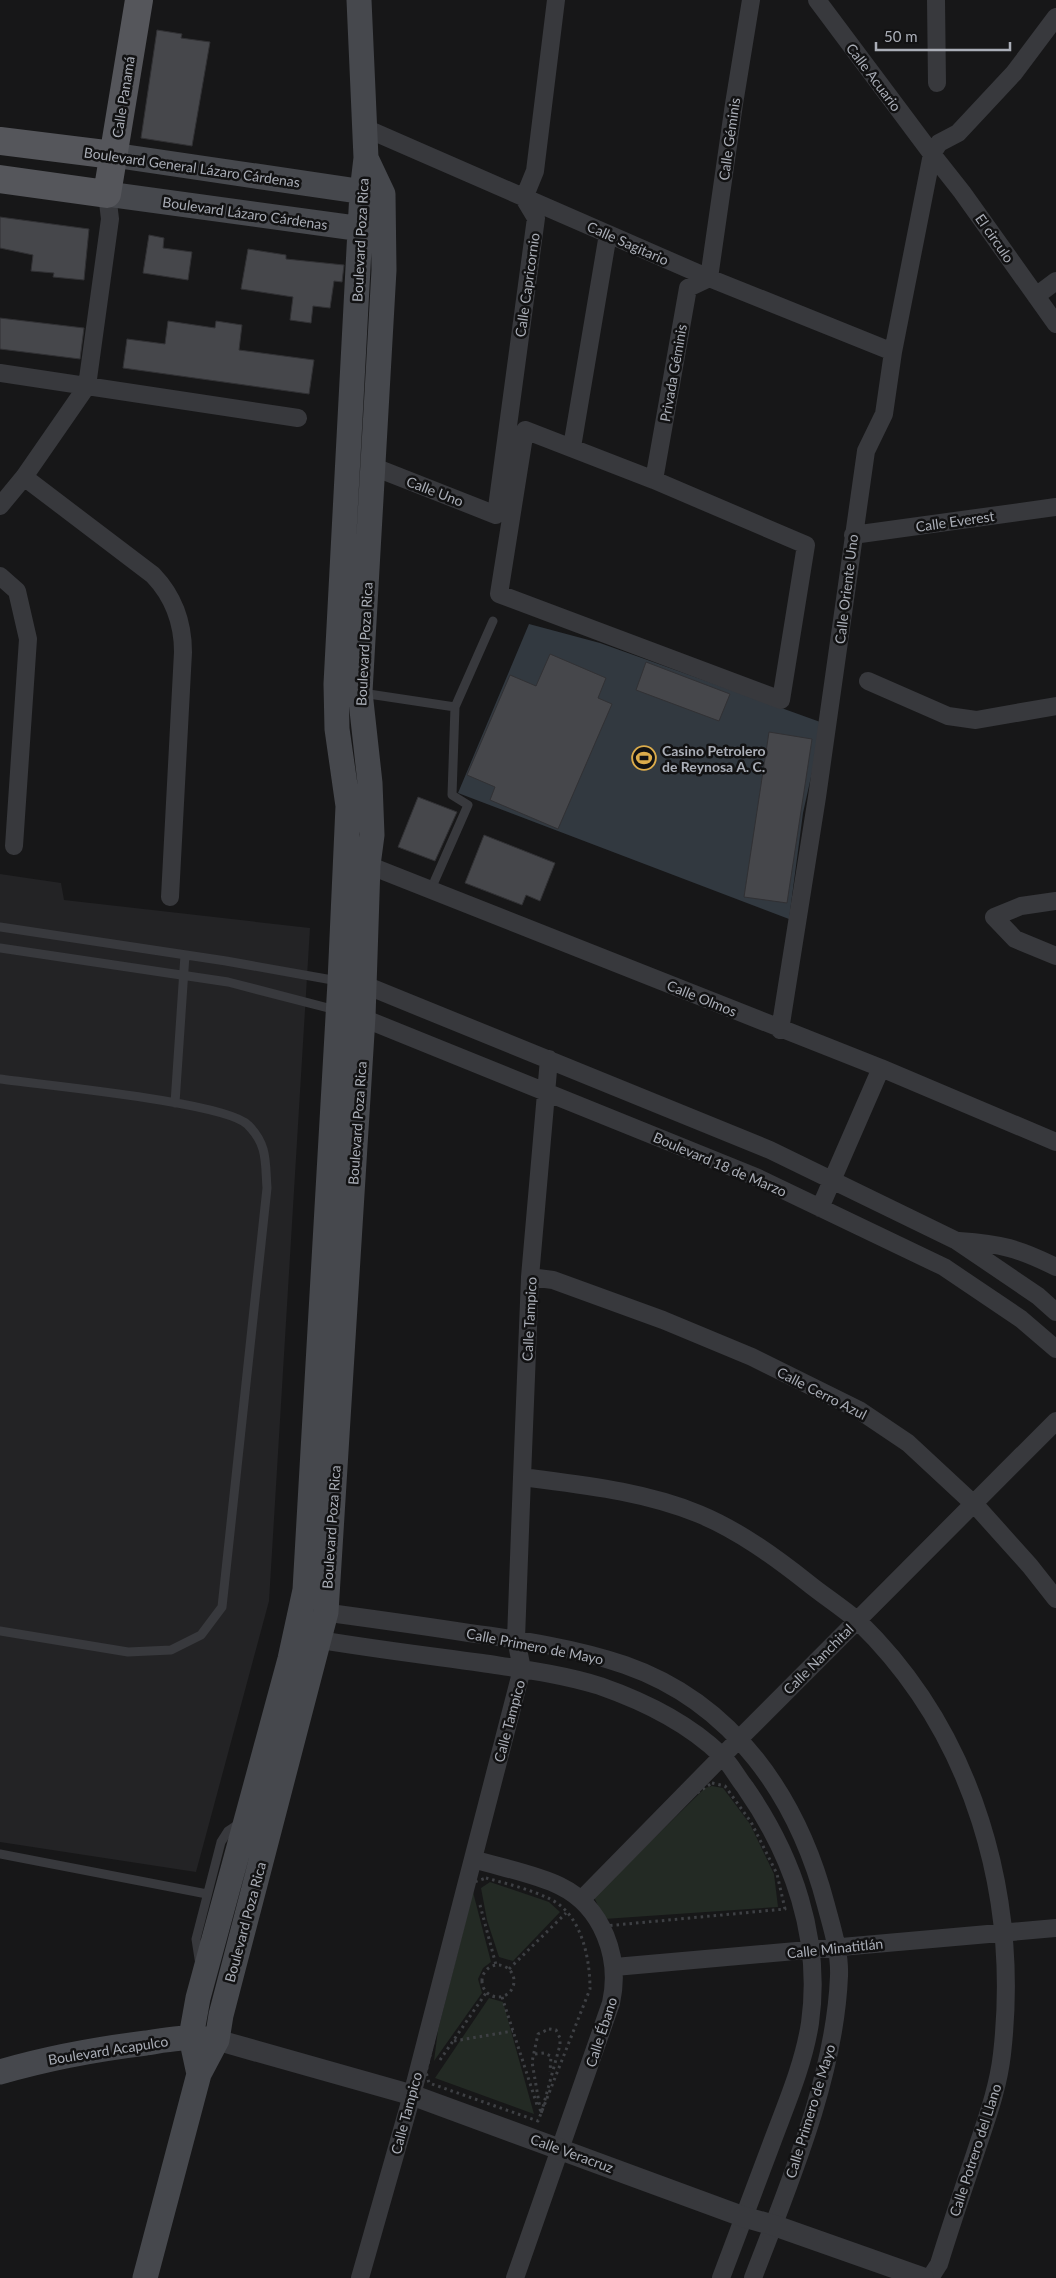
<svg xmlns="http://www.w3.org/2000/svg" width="1056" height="2278" viewBox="0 0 1056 2278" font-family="Lato,sans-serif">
	<rect width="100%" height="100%" fill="#171718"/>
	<path fill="#232325" d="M0,874L61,883L64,900L310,928L269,1601L196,1872L0,1842Z"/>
	<path fill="#232a24" d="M712,1786L723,1788L750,1824L774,1874L778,1907L604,1919L594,1897L705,1788Z
		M490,1882L549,1902L560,1912L513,1961L499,1957L487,1920L481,1888Z
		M473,1892L491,1962L483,1968L478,1979L482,1993L434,2061L438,2030Z
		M489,1998L503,2002L534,2114L435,2078Z"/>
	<path fill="#323940" d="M529,624L600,643L823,723L803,813L789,919L458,793Z"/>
	<path fill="#46474b" stroke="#313134" d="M157,30L182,34L181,38L210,42L192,146L141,138Z
		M0,217L89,229L84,280L53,277L54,273L31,271L33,255L0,248Z
		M149,235L164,238L163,248L192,252L188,280L143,273Z
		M248,249L286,255V259L344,265L342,282L334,281L330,308L313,306L311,323L290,320L293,297L241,289Z
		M0,318L84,328L80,359L0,349Z
		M168,321L215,328L216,321L242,325L239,350L314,360L309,394L123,368L127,339L165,344Z
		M550,654L606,678L598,698L612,704L558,829L490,800L495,787L467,775L510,675L536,686Z
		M646,662L730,694L719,721L636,690Z
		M769,732L812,739L787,903L744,897Z
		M418,797L457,812L435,861L398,847Z
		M484,835L555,863L540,901L526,895L522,905L465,883Z"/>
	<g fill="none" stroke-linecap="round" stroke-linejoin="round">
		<path stroke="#3e4044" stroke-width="3" stroke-dasharray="2.5 4" stroke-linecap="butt" d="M712,1783L725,1786L751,1822L777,1874L785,1909L605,1926L591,1898L691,1797Z
			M486,1878C508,1884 533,1890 552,1900C582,1916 590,1959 590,1989L538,2121L429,2083L426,2072L467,1900L474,1882Z
			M480,1905L496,1965
			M482 1981a16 16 0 1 1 32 0a16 16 0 1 1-32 0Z
			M509,1969L566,1913
			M502,1997L538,2108
			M549,2029L556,2030L560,2038V2045L541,2114L532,2062L538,2034Z
			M454,2041L513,2031
			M535,2054L544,2053L551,2056L550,2072
			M440,2060L486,1993"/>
		<path stroke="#38393d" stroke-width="9" d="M362,693L455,707L493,621
			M431,889L468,805L452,795L455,707
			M0,927L226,961L338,981
			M0,948L228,982L336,1010
			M0,1079C41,1085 226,1102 248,1125C268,1145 265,1162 267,1188L222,1607L201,1635L171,1650L128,1652L0,1631
			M175,1103L185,955
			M0,1854L207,1894
			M200,1965L196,1939L221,1842L228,1831L240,1823"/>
		<path stroke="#38393d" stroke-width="18" d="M817,0L932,154L962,192L1056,324
			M936,0L937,83
			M365,128L709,278L893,352
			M1036,296L1056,281
			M0,373L298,418
			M525,430L654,480L806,545L781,700L499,594Z
			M572,447L608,234
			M374,467L496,515L536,218L524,198L535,171L556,0
			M24,477L153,575C173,596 183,623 183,652L170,897
			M654,480L688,288L709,278L734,104L751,0
			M0,506L24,477L87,386L110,219L107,194
			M853,535L1056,507
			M0,576L17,591L28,639L14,846
			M868,681L948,716L976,720L1056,706
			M359,863L368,865L881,1068L1056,1142
			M1056,901L1021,906L994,917L1015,939L1056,956
			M355,984L365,985L770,1150L957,1241L1038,1296L1056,1312
			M353,1014L756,1177L944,1267L1021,1319L1056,1349
			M780,1030L817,797L866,451L884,414L893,352L932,154L939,143L958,133L1014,73L1056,17
			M820,1208L881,1068
			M959,1241C1001,1244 1018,1248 1056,1267
			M530,1277L553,1280L663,1320L752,1357L859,1410L908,1443L978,1508L1030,1566L1056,1599
			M522,1477C582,1485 643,1491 699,1514C738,1530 775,1557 808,1583C824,1596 843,1608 859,1622C974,1734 1020,1896 1002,2054C998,2090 985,2123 974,2157C962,2193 950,2228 939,2264L930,2278
			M315,1611C366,1618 418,1625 469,1633C521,1640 575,1648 625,1665C734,1703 798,1798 826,1905C832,1928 840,1952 839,1976C835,2077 789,2184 753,2278
			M308,1638C366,1648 424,1655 482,1663C521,1669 562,1674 600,1686C643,1701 688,1723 721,1755C730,1763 737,1777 745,1787C793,1856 822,1938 810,2023C804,2062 788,2100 774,2137C756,2184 739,2231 721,2278
			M473,1859C499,1867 536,1874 560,1886C603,1907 621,1958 611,2003L515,2278
			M582,1899L740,1738L1056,1421
			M615,1967L1056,1928
			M360,2278L412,2095L522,1669L516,1639L522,1477L530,1277L549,1059"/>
		<path stroke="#38393d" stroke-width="21" d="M217,2040L412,2095L744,2217L773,2225L923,2278"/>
		<path stroke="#46484d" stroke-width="25" d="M113,155L378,194
			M107,194L377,231
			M0,2072C48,2058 97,2049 146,2043C166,2040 186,2036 206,2039
			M199,2074L191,2037L198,1998L290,1659L305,1590L340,982L348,806L337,729L336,684L362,192L366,158L359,0
			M145,2278L199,2074L217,2040L221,2015L326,1612L363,1017L368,865L372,835L370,783L360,692L384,270L383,194L366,158"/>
		<path stroke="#55565b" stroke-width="28" d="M0,141L113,155
			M0,179L107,194L139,0"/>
	</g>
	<defs>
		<g id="stadium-ring" transform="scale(1.25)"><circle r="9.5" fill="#121213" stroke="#dcac4b" stroke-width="1.5"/><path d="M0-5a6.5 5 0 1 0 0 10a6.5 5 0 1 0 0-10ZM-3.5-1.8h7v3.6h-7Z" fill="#dcac4b"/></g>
	</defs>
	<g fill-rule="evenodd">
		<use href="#stadium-ring" x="644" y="758"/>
	</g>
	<g text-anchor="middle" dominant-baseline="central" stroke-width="5" stroke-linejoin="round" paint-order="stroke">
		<g font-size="14" fill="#aaaeb7" stroke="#121213">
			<text transform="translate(874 77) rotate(53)">Calle Acuario</text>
			<text transform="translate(123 97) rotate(-81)">Calle Panamá</text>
			<text transform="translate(729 139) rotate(-82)">Calle Géminis</text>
			<text transform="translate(192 167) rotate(8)">Boulevard General Lázaro Cárdenas</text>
			<text transform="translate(245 213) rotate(8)">Boulevard Lázaro Cárdenas</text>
			<text transform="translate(995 238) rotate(55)">El circulo</text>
			<text transform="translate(360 240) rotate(-87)">Boulevard Poza Rica</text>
			<text transform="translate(628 243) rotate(24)">Calle Sagitario</text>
			<text transform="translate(527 285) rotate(-82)">Calle Capricornio</text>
			<text transform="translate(673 373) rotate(-80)">Privada Géminis</text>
			<text transform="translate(435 491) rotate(21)">Calle Uno</text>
			<text transform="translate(955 521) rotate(-8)">Calle Everest</text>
			<text transform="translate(846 589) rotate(-83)">Calle Oriente Uno</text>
			<text transform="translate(364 644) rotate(-87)">Boulevard Poza Rica</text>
			<text transform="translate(702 998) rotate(22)">Calle Olmos</text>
			<text transform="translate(357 1123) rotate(-86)">Boulevard Poza Rica</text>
			<text transform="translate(720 1164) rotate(23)">Boulevard 18 de Marzo</text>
			<text transform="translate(529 1319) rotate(-87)">Calle Tampico</text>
			<text transform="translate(822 1393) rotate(27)">Calle Cerro Azul</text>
			<text transform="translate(331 1527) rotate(-86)">Boulevard Poza Rica</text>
			<text transform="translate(535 1646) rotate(11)">Calle Primero de Mayo</text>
			<text transform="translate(818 1659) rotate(-45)">Calle Nanchital</text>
			<text transform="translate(509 1721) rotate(-75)">Calle Tampico</text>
			<text transform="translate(245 1922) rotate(-75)">Boulevard Poza Rica</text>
			<text transform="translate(835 1948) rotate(-6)">Calle Minatitlán</text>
			<text transform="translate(601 2032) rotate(-72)">Calle Ébano</text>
			<text transform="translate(108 2050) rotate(-9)">Boulevard Acapulco</text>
			<text transform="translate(810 2111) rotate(-73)">Calle Primero de Mayo</text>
			<text transform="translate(406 2113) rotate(-75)">Calle Tampico</text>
			<text transform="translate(975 2150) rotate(-72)">Calle Potrero del Llano</text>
			<text transform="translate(572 2153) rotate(20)">Calle Veracruz</text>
		</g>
		<g font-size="14" font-weight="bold" fill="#aaaeb7" stroke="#121213" text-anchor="start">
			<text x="662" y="750">Casino Petrolero<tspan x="662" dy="16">de Reynosa A. C.</tspan></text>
		</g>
	</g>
	<path d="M876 42v8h134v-8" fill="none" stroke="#aaaeb7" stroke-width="2.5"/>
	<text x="884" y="42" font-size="15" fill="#aaaeb7" stroke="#121213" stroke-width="4" paint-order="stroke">50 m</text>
</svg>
